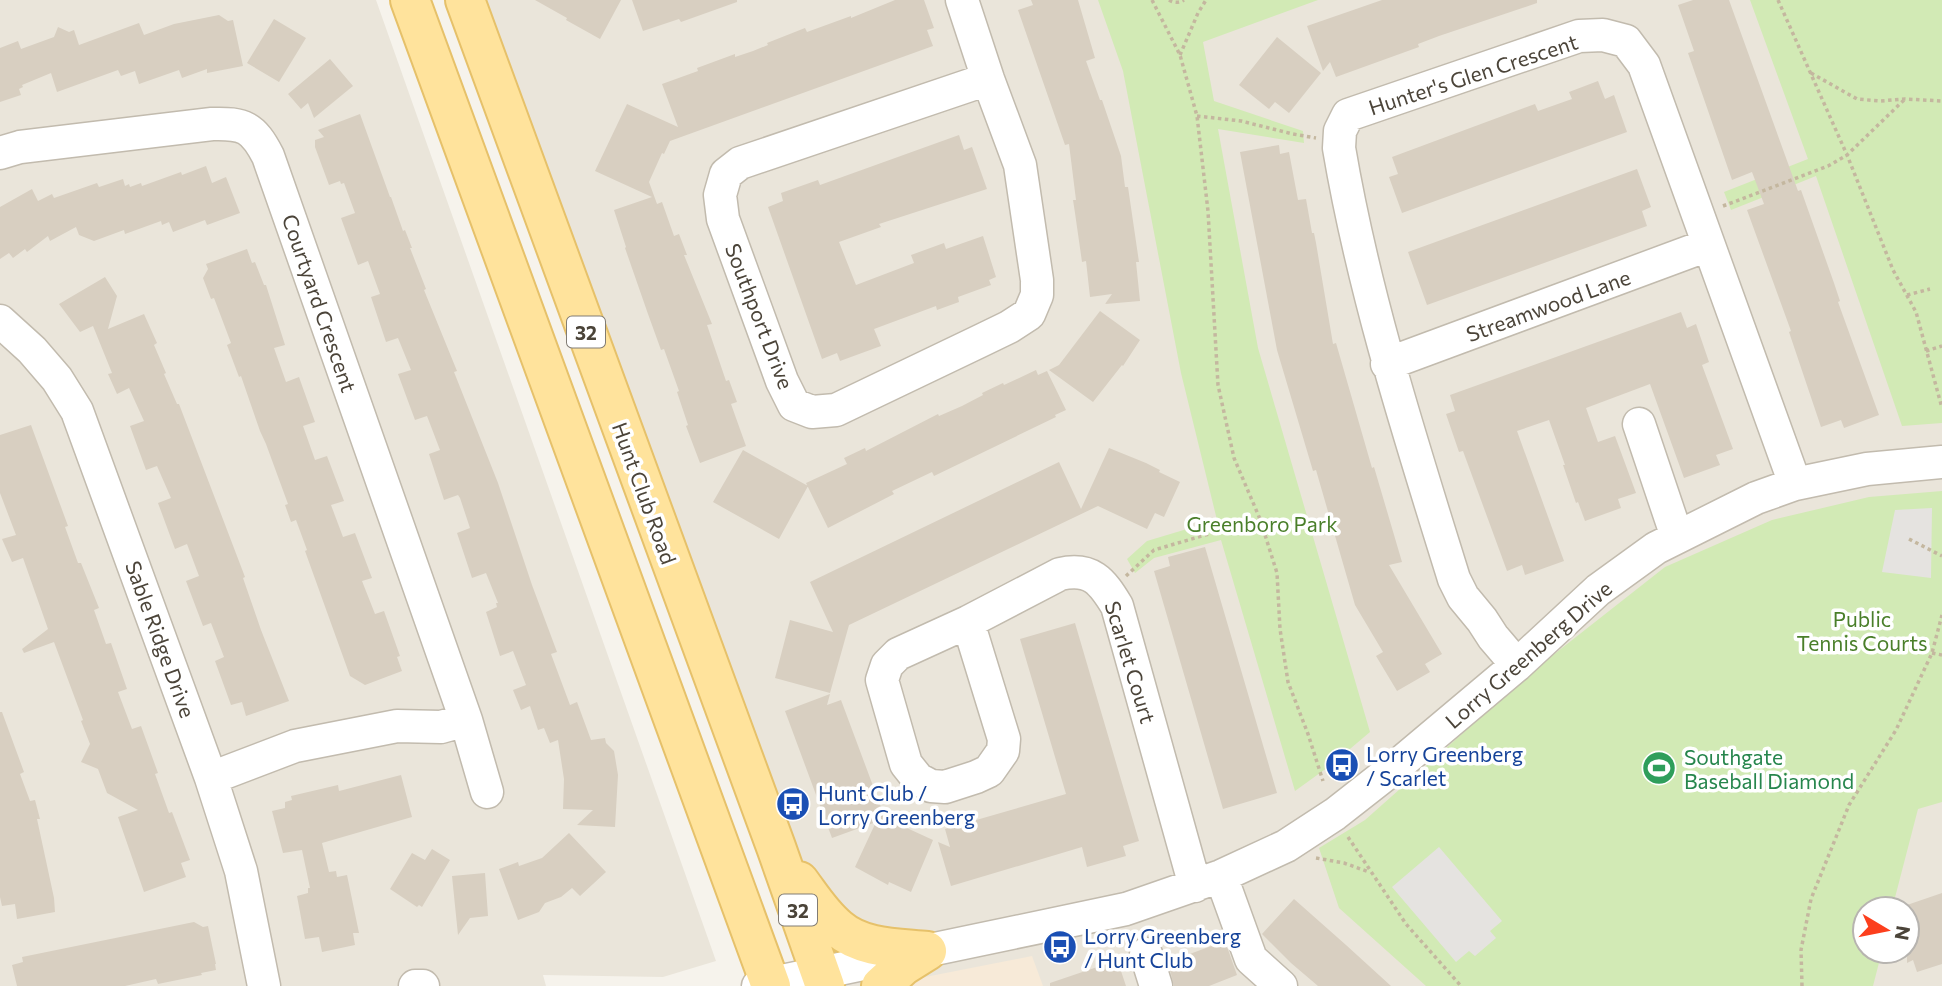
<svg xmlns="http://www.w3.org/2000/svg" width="1942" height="986" viewBox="0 0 1942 986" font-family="Commissioner,sans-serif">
	<rect width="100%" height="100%" fill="#f6f3ec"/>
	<path fill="#eae5da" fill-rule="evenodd" d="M0,0H376L716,961L663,977L543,975L546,986H0Z
		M483,0H1942V986H845ZM1865,909H1907V951H1865Z"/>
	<path fill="#f7ead8" d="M1032,956L1043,986H904L910,980Z"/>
	<path fill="#d2eab5" d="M1098,0H1318L1203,42L1214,101L1303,131L1304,143L1218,129L1258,348L1370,732L1331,765L1295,791L1221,540L1154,558L1135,573L1127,559L1147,541L1217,520L1181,373L1123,71Z
		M1750,0H1942V423L1902,426L1816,176L1731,210L1724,192L1808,159Z
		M1942,491V802L1918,809L1892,909H1865V951H1882L1873,986H1426L1339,908L1319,848L1365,820L1534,670L1665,567L1772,520L1869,497Z"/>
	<path fill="#e5e3e0" d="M1932,508L1931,578L1882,572L1895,510Z
		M1439,847L1502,921L1490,931L1496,938L1475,956L1469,951L1456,962L1392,887Z"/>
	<path fill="#d8cfc1" d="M535,0H621L600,39L566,20L567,18Z
		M632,0H737V2L681,22L679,19L643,31Z
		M895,0H924L934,28L927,30L933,46L670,141L664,154L662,153L649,182L657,204L662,202L674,236L679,234L687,255H684L712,324L707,325L726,381L729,380L737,402L731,404L746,446L700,463L686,426L688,425L677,392L679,391L664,349L661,350L648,314L625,248L626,247L614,210L652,197L595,171L627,104L678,127L662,84L698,71L697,68L735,54V57L753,51L768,45L767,43L805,28L807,32L851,16V18Z
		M1031,0H1078L1095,58L1086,61L1100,100H1102L1121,156L1125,187H1128L1139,262H1136L1140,301L1105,304L1112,294L1090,297L1086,261L1082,262L1075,213L1073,200H1076L1069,144L1065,145L1018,10L1033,5Z
		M1382,0H1537V3L1439,36L1418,44L1419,47L1336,77L1330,62L1323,71L1307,26Z
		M1693,0H1729L1798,191L1801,190L1834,283L1840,301L1838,302L1879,415L1844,428L1841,420L1821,427L1789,332L1791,331L1747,210L1764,204L1752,172L1732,180L1688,53L1694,51L1678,5Z
		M219,15L228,21L233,20L243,66L207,73V69L182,78L179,70L139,84L135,71L121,76L118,70L57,92L51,73L22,85L23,87L19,89L21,95L0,102V48L18,41L21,49L54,37L58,27L69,32L74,30L79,45L139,23L144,35L174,24Z
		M274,19L306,38L279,82L247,63Z
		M1277,37L1321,73L1289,113L1275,102L1269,109L1239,85Z
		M330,59L353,86L314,118L308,103L301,109L288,94Z
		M1598,81L1605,99L1614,95L1627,132L1402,213L1389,177L1398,174L1392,157L1535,104L1538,111L1572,99L1569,92Z
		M360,114L390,197H391L403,231L405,230L412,248H410L426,289L424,290L457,371L454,372L498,483L532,585L557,652L551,654L570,705L577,702L591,740L605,738L606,743L614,751L618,775L615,827L577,825L593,810L563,809L564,779L558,740L550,743L544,728L538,730L530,706L521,710L513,690L526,685L513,651L500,656L486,612L497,607L496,603H498L486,573L472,578L457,533L470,528L460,498L458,495L444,500L429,454L440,450L427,416L415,420L398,374L411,370L398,338L386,342L371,297L380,294L368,261L358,265L341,218L355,213L344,183L341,184L340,181L329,185L315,147V140L324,137L318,130Z
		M959,135L964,150L972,147L987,189L879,224L881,227L839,242L856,285L914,263L911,255L944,243L946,249L983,236L996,277L989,280L991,285L958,297L959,302L937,310L936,306L874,329L881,346L840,361L837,353L822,359L768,207L783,201L781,193L818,180L820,185Z
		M1279,145L1280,154L1289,152L1298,200L1306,199L1312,233H1314L1316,243L1333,344L1336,343L1372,468L1374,467L1402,562L1389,565L1442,654L1425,664L1430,672L1397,691L1376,656L1383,652L1355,605L1316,470L1313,471L1277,350L1240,152Z
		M206,166L212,183L226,177L240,213L207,225L205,220L173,232L169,222L162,225L161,221L125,234L124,230L94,241L79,235L76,227L50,241L48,236L27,252L25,249L13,258L9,253L0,259V207L32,189L38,201L52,194L54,198L97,183L99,187L123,179L125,186L129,184L130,187L141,183L142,186L181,172L182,175Z
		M1637,169L1651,207L1642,211L1647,226L1427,305L1408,252Z
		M247,249L252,263L255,262L264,285H266L285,345L274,348L286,382L299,377L315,422L303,426L315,460L327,456L344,501L331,505L343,537L355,533L372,578L362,581L375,614L384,611L400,656L397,657L402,671L365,685L350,676L305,551L307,550L296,520L291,522L285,505L288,504L266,444L260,431L241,376L239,377L227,345L231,343L214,298L211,299L203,278L208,269L206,264Z
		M105,277L117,296L108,329L144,314L157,343L154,345L166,373L164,374L177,404H179L245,577L243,578L261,630L289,701L246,716L242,702L231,705L215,661L224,657L211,623L203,626L186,581L199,576L187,544L175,549L158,503L171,498L157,466L146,470L130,426L144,421L129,388L117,394L108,374L112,373L93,326L80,332L59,304Z
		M1100,311L1140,340L1123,366L1122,365L1093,402L1049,370L1059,365Z
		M1681,312L1687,328L1696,324L1709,362L1702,365L1733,449L1716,455L1720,465L1684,478L1650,384L1586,408L1598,442L1615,436L1636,493L1618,499L1621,508L1585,521L1578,502L1576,503L1563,465H1565L1549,420L1517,431L1564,561L1525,575L1522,565L1507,571L1463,451L1459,452L1446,414L1455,411L1450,395Z
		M1036,370L1038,375L1047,371L1066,410L1055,415L1056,417L934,476L932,472L892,491L894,494L828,528L806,483L847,464L844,458L865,448L866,451L938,414L939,416L962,406L983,395L982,393L1003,383L1004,385Z
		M31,425L68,526L65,527L78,563H81L99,608L94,610L106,644L111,643L127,689L118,692L132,729L141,726L158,773L155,774L169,813L172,812L190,860L181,863L186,877L144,892L118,817L138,810L107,793L98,769L81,762L90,744L81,721L83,720L54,642L24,653L22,649L48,629L23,558L12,562L2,539L16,535L0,493V435Z
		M1109,448L1146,463L1160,470L1159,472L1180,482L1164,517L1155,513L1147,529L1098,506L849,625L830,693L775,678L790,620L833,632L810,582L1059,462L1081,509Z
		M743,450L808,486L779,539L713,502Z
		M1205,547L1277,793L1223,809L1154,571L1170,566L1168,557Z
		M1075,623L1139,841L1123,846L1126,856L1087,867L1082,847L951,886L938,842L950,847L945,829L1066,794L1020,639Z
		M830,694L827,705L841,700L885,818L933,840L911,892L889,882L888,885L855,867L876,822L832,838L785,711Z
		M0,712H2L24,772L20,774L30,801L35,800L40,819H37L54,898L55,912L17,919L15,904L2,906L0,897Z
		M401,775L412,817L322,843L329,872L336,871L337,877L347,875L359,933H353L355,945L322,952L319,937L305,939L297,896L308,893V888H310L302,850L283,853L272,811L285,808V802L292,800L291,796L338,785L339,791L343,790Z
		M569,833L606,872L580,896L572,888L561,897L545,903L539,912L518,920L499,869L518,862L519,866L542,858Z
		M432,849L450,860L422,907L419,905L417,907L390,889L412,853L425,860Z
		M485,873L488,916L470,918L458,935L452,876Z
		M1942,893V964L1917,972L1913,960L1907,963V905Z
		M1294,899L1346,945L1391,986H1318L1291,963L1262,934Z
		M194,922L203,927L208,926L216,964H215L216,970L201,973L202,975L158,984L156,979L125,986H17L12,965L23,962L22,957Z
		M1225,941L1237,975L1209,986H1174L1168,962Z
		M1106,964L1108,969L1119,965L1126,986H1050V983Z"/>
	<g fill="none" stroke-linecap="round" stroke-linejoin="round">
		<g stroke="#c2bbae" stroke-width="35">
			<path id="minor" d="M962,0L988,79L1020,165L1037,280V295L1029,314L1009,327L978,342L836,410L812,412L794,405L782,381L723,219L720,195L726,174L740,163L988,79
				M0,153L20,147L212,124C244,123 253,127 268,156L466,720L487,792
				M0,321L32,350L57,379L77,411L211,778L241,871L264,986
				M1387,364L1708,245
				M1639,424L1677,537
				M968,622L1004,739L1003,751L989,771L976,777L945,787L931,786L918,779L906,764L882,680L887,665L898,654L968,622L1060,574C1091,567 1102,581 1117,606L1195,886
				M1517,665L1493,637L1482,620L1463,597L1454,579C1410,437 1364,295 1339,148L1340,131L1348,115L1579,36L1603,35L1626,41L1644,65L1795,484
				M211,778L295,746L397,726L441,727L466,720
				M1221,876L1251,959L1281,986
				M1146,954L1156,986
				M415,986H423
				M758,986L1126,909L1221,876L1286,846L1335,814L1404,760L1517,665L1598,590L1656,548L1756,498L1795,484L1867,469L1942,462"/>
		</g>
		<g stroke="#e6c16a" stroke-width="42">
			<path id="major" d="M410,0L771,986
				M465,0L776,847L825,986
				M799,881C811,897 822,915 838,928C862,949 898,948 927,951
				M881,986L903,966L927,951"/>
		</g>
		<path stroke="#c4b79f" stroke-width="3.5" stroke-dasharray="3.5 3.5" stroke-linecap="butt" d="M1152,0L1180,55L1197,116L1208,211L1218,385L1234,458L1260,519L1277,573L1280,629L1288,682L1308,734L1323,781
			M1169,0C1174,3 1179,3 1184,0
			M1778,0L1847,155L1893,270L1916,312L1942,408
			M1180,55L1198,13L1206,0
			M1811,73L1857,99L1880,101L1905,99L1942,101
			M1197,116L1241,121L1293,134L1316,138
			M1723,206L1828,166L1847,155L1905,99
			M1907,295L1930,289
			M1926,351L1942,346
			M1909,539L1942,556
			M1126,576L1154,550L1260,519
			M1932,653L1942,655
			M1348,837L1406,924L1461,986
			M1316,858L1344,863L1369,872
			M1802,986L1801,950L1811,899L1849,805L1896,730L1932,653L1942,615"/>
		<use href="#minor" stroke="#fff" stroke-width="32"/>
		<use href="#major" stroke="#ffe39c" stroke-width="38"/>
	</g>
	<defs>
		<g id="bus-disc" transform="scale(1.75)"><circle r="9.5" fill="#1a4fb4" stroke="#fff"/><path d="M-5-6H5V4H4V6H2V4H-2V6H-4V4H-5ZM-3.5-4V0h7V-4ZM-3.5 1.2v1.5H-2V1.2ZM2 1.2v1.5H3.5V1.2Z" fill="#fff"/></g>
		<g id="stadium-disc" transform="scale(1.75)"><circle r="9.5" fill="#2e9e5b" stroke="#fff"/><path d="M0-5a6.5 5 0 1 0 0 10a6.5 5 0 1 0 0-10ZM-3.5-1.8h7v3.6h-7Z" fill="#fff"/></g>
	</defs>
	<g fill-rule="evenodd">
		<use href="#bus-disc" x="1342" y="765"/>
		<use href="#stadium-disc" x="1659" y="768"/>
		<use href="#bus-disc" x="793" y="804"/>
		<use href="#bus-disc" x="1060" y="947"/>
	</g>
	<g text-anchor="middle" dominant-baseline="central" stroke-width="7" stroke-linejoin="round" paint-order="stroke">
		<g fill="#fff" stroke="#817c74" stroke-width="2">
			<rect x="567" y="316.5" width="38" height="31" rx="5"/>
			<rect x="779" y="894.5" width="38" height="31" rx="5"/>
		</g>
		<g font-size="19" font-weight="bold" fill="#4b4439">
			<text x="586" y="332">32</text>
			<text x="798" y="910">32</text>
		</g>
		<g font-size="21" fill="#4b4439" stroke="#fff">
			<text transform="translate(1473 74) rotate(-18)">Hunter's Glen Crescent</text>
			<text transform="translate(320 303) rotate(71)">Courtyard Crescent</text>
			<text transform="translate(1548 305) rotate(-20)">Streamwood Lane</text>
			<text transform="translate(760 316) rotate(69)">Southport Drive</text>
			<text transform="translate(645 493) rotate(70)">Hunt Club Road</text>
			<text transform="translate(161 639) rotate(70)">Sable Ridge Drive</text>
			<text transform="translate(1528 654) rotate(-41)">Lorry Greenberg Drive</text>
			<text transform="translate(1131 662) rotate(73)">Scarlet Court</text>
		</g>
		<g font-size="21" fill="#4a7f2a" stroke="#fff">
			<text x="1262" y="523">Greenboro Park</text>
			<text x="1862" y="618">Public<tspan x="1862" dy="24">Tennis Courts</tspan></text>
		</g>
		<g font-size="21" fill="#164399" stroke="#fff" text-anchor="start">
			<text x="1366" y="753">Lorry Greenberg<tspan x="1366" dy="24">/ Scarlet</tspan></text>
			<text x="818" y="792">Hunt Club /<tspan x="818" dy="24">Lorry Greenberg</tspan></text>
			<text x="1084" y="935">Lorry Greenberg<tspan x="1084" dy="24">/ Hunt Club</tspan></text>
		</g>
		<g font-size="21" fill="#27864d" stroke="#fff" text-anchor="start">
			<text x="1684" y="756">Southgate<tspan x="1684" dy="24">Baseball Diamond</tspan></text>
		</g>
	</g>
	<g transform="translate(1886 930) rotate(100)"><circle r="33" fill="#ffffff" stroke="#b7b4b0" stroke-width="2"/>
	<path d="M0-5L12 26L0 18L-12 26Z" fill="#fc3f1d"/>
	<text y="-10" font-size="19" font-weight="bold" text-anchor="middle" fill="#4b4439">N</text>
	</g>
</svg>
